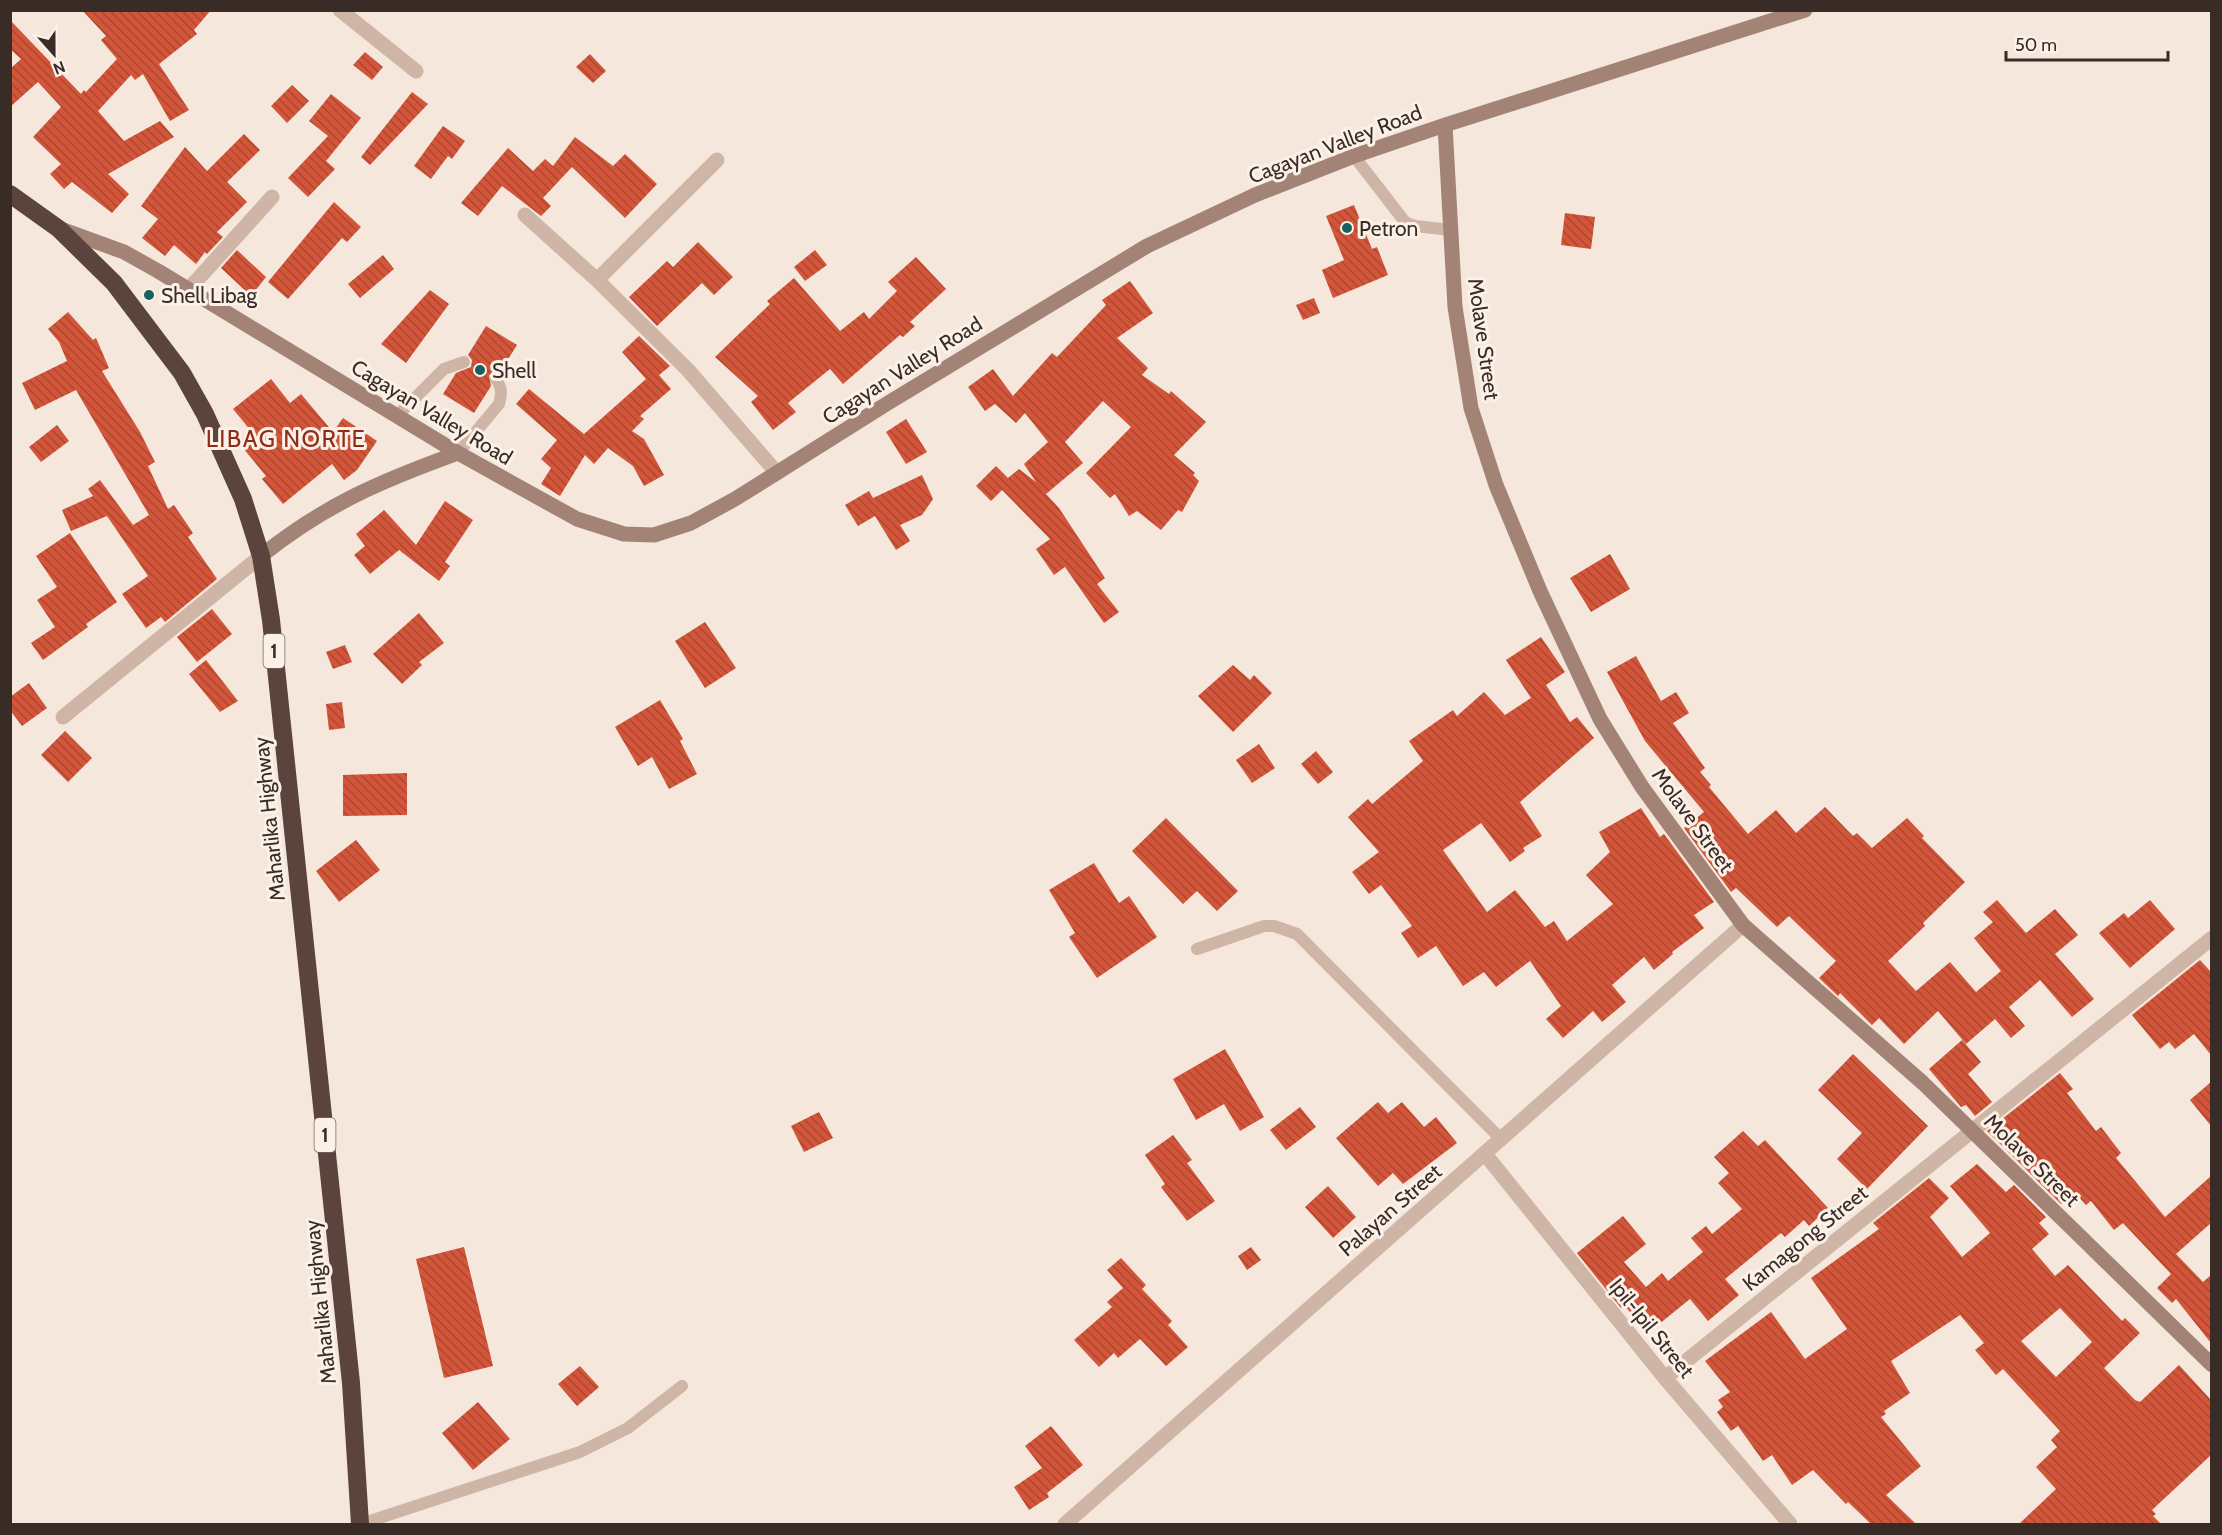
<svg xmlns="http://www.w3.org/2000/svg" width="2222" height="1535" viewBox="0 0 2222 1535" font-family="Cabin,sans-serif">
	<defs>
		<pattern id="building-back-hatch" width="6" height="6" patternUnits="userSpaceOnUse" patternTransform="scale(1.5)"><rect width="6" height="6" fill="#d3553a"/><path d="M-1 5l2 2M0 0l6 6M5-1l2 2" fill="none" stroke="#ac4731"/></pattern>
	</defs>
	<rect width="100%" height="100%" fill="#f5e7db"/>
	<path fill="url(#building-back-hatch)" fill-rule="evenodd" d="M82,10H211L194,30L197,34L159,64L189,110L170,121L143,74L135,80L131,75L98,111L124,141L160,121L174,137L108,174L129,194L112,213L72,182L64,189L50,174L61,164L33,137L61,107L38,82L10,107V69L21,59L10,49V20L81,94L84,90L86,92L117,59L101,40L106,36Z
		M365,52L383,67L372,80L353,65Z
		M590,54L606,71L593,83L576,67Z
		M292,85L309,101L287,123L271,106Z
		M412,92L428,104L370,165L361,157Z
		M331,94L361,118L326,161L335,169L308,197L288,178L328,136L309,121Z
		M443,126L465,141L452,159L448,156L431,179L414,166Z
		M244,134L260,150L227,182L247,202L217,232L223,237L207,254L205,252L196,264L174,245L165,256L142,238L158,219L141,206L185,147L207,171Z
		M575,137L613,166L625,154L657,184L625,218L572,167L543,198L551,206L541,216L502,186L478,216L461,203L508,148L533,171L545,159L553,166Z
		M334,202L361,227L347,242L342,238L288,299L268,282Z
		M1354,205L1372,249L1377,247L1388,275L1333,298L1322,270L1344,260L1326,216Z
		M1565,213L1595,217L1591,249L1561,245Z
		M698,242L733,277L714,295L702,283L657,326L629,297L667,261L673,267Z
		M237,250L266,277L251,296L221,268Z
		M815,250L827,265L805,281L794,267Z
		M383,255L394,269L360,298L348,284Z
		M916,257L946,289L910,322L915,326L903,337L900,335L843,384L830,369L788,403L796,412L773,430L751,402L758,396L715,357L770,304L767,301L794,278L840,331L864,312L869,319L897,291L888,282Z
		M1130,281L1153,313L1117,338L1148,368L1142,375L1169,394L1171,391L1206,422L1174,455L1195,473L1193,475L1199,481L1182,512L1178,510L1161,530L1137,511L1129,516L1115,494L1110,498L1086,473L1131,427L1103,401L1065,442L1083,463L1046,494L1059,508L1105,578L1097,584L1119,612L1104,623L1065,567L1054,575L1036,549L1050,539L1002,490L991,501L976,486L996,466L1008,478L1019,469L1036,482L1024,464L1048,442L1025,413L1016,423L995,404L985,411L968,387L993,369L1013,396L1052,353L1057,357L1106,305L1102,300Z
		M430,290L449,304L406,363L381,344Z
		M1314,298L1320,313L1303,320L1296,305Z
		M68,312L93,340L96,338L109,368L102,371L140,432L155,462L148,466L168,509L174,505L193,533L188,537L217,579L165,622L161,617L146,628L122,594L148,576L107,516L71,531L62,510L93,496L88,489L100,480L133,525L149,515L76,390L35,410L22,383L67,361L59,342L48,329Z
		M486,326L517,345L500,372L489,375L491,386L474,413L443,394L456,373L471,367L472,360L468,355Z
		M639,336L670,366L659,375L671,389L640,416L644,419L632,431L644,439L664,475L644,486L633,466L608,448L594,464L585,455L560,496L541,484L551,468L541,459L557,440L516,404L529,389L584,434L646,379L622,352Z
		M271,379L290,403L301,394L333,432L343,418L377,441L357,470L344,480L332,464L283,504L262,479L266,476L238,442L251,431L233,409Z
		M906,419L927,452L906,464L886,432Z
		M57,425L69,441L41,462L29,447Z
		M922,475L933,499L922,515L900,525L910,541L896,550L875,516L858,526L845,505L869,491L873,498Z
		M445,501L473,520L445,562L450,566L439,581L399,550L370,574L354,555L365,546L356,534L384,510L416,545Z
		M70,533L117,602L86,624L88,627L43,660L31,643L55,627L37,600L57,587L36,556Z
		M1610,554L1630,589L1591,612L1570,578Z
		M212,609L232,634L197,662L177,637Z
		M419,613L444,643L419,662L422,665L402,684L373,654Z
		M705,622L736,668L705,688L675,641Z
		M1541,637L1565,672L1546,685L1570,722L1577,717L1594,738L1520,802L1542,836L1523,848L1525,851L1510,862L1481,823L1443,850L1487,912L1515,890L1545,927L1554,921L1567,941L1613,904L1586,875L1610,852L1599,832L1641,808L1660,837L1664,834L1714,902L1694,915L1704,928L1672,952L1673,954L1654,970L1644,957L1612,985L1626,1002L1602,1022L1593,1011L1563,1038L1546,1019L1561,1006L1530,961L1496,987L1484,972L1463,986L1436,946L1418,958L1401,933L1412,926L1381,885L1369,894L1352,872L1379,852L1348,817L1368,799L1372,804L1423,761L1409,741L1453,710L1457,716L1484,692L1505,715L1531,698L1506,660Z
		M345,645L352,662L333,669L326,652Z
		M1636,656L1661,701L1676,692L1689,713L1673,723L1705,768L1700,772L1711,785L1709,787L1748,834L1776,810L1796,833L1825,807L1853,836L1857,833L1872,848L1907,818L1924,836L1922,838L1965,882L1923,923L1925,926L1888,961L1916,991L1950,962L1976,992L2001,971L1974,938L1993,922L1983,912L1997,900L2026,933L2055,909L2078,935L2055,954L2094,999L2072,1017L2040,980L2009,1007L2025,1026L2011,1038L1995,1019L1966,1044L1938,1011L1904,1044L1879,1018L1872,1025L1840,993L1838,996L1819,978L1836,961L1789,916L1777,927L1736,888L1731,892L1684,828L1704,812L1645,741L1607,672Z
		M206,660L238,701L220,712L189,674Z
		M1233,665L1250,680L1254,675L1272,693L1233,732L1198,696Z
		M29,683L47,708L22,726L10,710V697Z
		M660,700L683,739L680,741L697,774L669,789L652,757L638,766L615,727Z
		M342,702L345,728L329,730L326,704Z
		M65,731L92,758L68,782L41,755Z
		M1259,744L1275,768L1252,783L1236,760Z
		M1316,751L1333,772L1318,784L1301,764Z
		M407,773V815L343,816V775Z
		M1166,818L1238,891L1217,911L1197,891L1183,904L1132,851Z
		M356,840L380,870L339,902L316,871Z
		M1094,863L1119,903L1129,896L1157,937L1097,978L1069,937L1075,933L1049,890Z
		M2150,900L2175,929L2130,968L2099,933L2124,913L2128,918Z
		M2200,960L2211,972V1055L2194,1034L2175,1049L2169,1042L2160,1049L2132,1015Z
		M1962,1040L1981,1062L1968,1074L1992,1102L1975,1116L1966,1105L1961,1107L1929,1069Z
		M1225,1049L1264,1117L1240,1131L1224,1104L1196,1120L1173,1079Z
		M1853,1054L1928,1126L1867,1189L1837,1159L1862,1133L1818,1090Z
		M2060,1073L2073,1089L2067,1093L2096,1131L2101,1127L2121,1153L2116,1158L2165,1217L2211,1176V1223L2176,1254L2203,1282L2211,1275V1343L2176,1299L2172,1303L2157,1288L2171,1274L2123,1223L2114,1230L2091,1201L2086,1205L2075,1193L2061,1204L1987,1131Z
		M2211,1082V1126L2190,1100Z
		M1378,1102L1388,1113L1402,1102L1424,1127L1436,1117L1457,1143L1403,1184L1393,1173L1378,1186L1336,1138Z
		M1300,1107L1316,1127L1286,1150L1270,1130Z
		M819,1112L833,1138L804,1152L791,1126Z
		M1743,1131L1758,1146L1765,1140L1828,1208L1809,1226L1804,1220L1785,1237L1781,1233L1725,1279L1739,1295L1708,1321L1690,1299L1648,1333L1624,1305L1621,1308L1577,1253L1623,1216L1646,1244L1624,1262L1646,1287L1662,1273L1668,1281L1703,1252L1691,1238L1706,1226L1712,1234L1742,1209L1718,1183L1729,1173L1714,1157Z
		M1173,1135L1192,1160L1187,1163L1215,1201L1187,1221L1161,1187L1165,1184L1145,1155Z
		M1977,1164L2006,1192L2014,1185L2046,1217L2039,1223L2049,1234L2032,1249L2055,1276L2068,1265L2122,1321L2125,1318L2140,1333L2104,1368L2135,1400L2140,1402L2179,1365L2211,1400V1455L2152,1510L2156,1514L2153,1516L2161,1524H2019L2056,1489L2036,1467L2057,1447L2051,1440L2060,1431L2003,1369L1996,1375L1975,1350L1984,1343L1960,1315L1891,1361L1910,1393L1884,1411L1886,1414L1881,1417L1921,1466L1886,1495L1916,1524H1871L1848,1502L1846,1504L1813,1470L1792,1485L1772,1455L1763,1461L1738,1426L1731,1431L1717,1412L1723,1407L1718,1400L1730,1392L1705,1361L1771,1312L1805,1359L1847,1329L1811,1278L1879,1229L1873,1223L1929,1178L1949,1198L1930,1217L1962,1257L1990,1233L1950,1186ZM2060,1308L2092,1342L2056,1377L2021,1341Z
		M1328,1186L1356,1217L1333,1238L1305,1207Z
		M464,1247L493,1366L444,1378L416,1259Z
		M1251,1247L1261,1260L1247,1270L1238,1256Z
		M1121,1258L1146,1285L1142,1289L1172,1321L1168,1325L1188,1347L1166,1366L1140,1339L1118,1358L1114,1353L1099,1367L1074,1340L1112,1307L1107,1302L1123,1288L1107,1270Z
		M580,1366L599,1387L577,1406L558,1384Z
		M478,1402L510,1439L473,1470L442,1433Z
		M1051,1426L1083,1465L1047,1493L1049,1497L1029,1510L1014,1487L1042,1468L1025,1446Z"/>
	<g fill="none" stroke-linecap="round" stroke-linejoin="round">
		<path stroke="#ceb5a5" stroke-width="12" d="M1354,156L1405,222L1415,226L1451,230
			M397,416L444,369L464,362
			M458,453L499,404C502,393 502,388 496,379
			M1197,949L1264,926H1274L1297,934L1502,1140
			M361,1524L580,1452L628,1428L682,1386"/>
		<path stroke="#ceb5a5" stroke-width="15" d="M340,10L416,71
			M525,215L597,280L688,370L777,473
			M597,280L717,160
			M189,289L272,197
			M63,717L261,556
			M1485,1154L1665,1378L1790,1524
			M1665,1378L2212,938
			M1065,1524L1743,925"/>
		<path stroke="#a28376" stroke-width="15" d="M1445,125L1455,307L1471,408L1496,485L1540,591L1600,719L1642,787L1743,925L1923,1083L2212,1365
			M61,229L124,252L158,271L458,453L577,519L624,534L654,535L691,523L735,499L888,403L1147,246L1255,195L1354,156L1445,125L1805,10
			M261,556C326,504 381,481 458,453"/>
		<path stroke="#5b443d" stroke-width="18" d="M10,194L59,229L114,283L182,373L205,414L243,499L261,556L271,620L351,1383L360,1524"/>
	</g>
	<g fill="#185f5f" stroke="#fcf1e8" stroke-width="2">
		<circle cx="1347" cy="228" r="6"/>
		<circle cx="149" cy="295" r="6"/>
		<circle cx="480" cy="370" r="6"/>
	</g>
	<g text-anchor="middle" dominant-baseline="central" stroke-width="6" stroke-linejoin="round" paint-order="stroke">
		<g fill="#fcf1e8" stroke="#746761" stroke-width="1.5">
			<rect x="263.5" y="634" width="21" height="34" rx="4.5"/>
			<rect x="314.5" y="1118" width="21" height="34" rx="4.5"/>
		</g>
		<g font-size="20" font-weight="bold" fill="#392c27">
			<text x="274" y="651">1</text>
			<text x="325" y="1135">1</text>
		</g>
		<g font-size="21" fill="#392c27" stroke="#fcf1e8">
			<text transform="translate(1335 144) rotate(-21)">Cagayan Valley Road</text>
			<text transform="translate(1484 339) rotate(82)">Molave Street</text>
			<text transform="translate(902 370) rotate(-32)">Cagayan Valley Road</text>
			<text transform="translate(432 412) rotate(31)">Cagayan Valley Road</text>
			<text transform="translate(269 819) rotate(-96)">Maharlika Highway</text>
			<text transform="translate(1693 820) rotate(54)">Molave Street</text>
			<text transform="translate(2032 1160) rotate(44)">Molave Street</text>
			<text transform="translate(1390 1210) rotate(-41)">Palayan Street</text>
			<text transform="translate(1805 1238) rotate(-39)">Kamagong Street</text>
			<text transform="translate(320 1302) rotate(-96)">Maharlika Highway</text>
			<text transform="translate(1652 1328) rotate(51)">Ipil-Ipil Street</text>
		</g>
		<g font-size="21" fill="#392c27" stroke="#fcf1e8" text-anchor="start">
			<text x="1359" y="228">Petron</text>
			<text x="161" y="295">Shell Libag</text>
			<text x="492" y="370">Shell</text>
		</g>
		<g font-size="24" letter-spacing="1.5" fill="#912c17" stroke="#fcf1e8">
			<text x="286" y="438">LIBAG NORTE</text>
		</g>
	</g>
	<rect width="2222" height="1535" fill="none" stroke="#392c27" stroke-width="24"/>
	<g transform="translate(54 54) rotate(159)" stroke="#fcf1e8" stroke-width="4.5" paint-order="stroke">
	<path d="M0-4.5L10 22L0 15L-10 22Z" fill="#392c27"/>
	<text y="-9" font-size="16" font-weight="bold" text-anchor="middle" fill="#392c27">N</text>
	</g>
	<path d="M2006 51v9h162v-9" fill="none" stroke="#392c27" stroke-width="3"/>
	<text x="2015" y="51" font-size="18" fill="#392c27" stroke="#fcf1e8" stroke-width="4.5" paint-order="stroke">50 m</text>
</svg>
